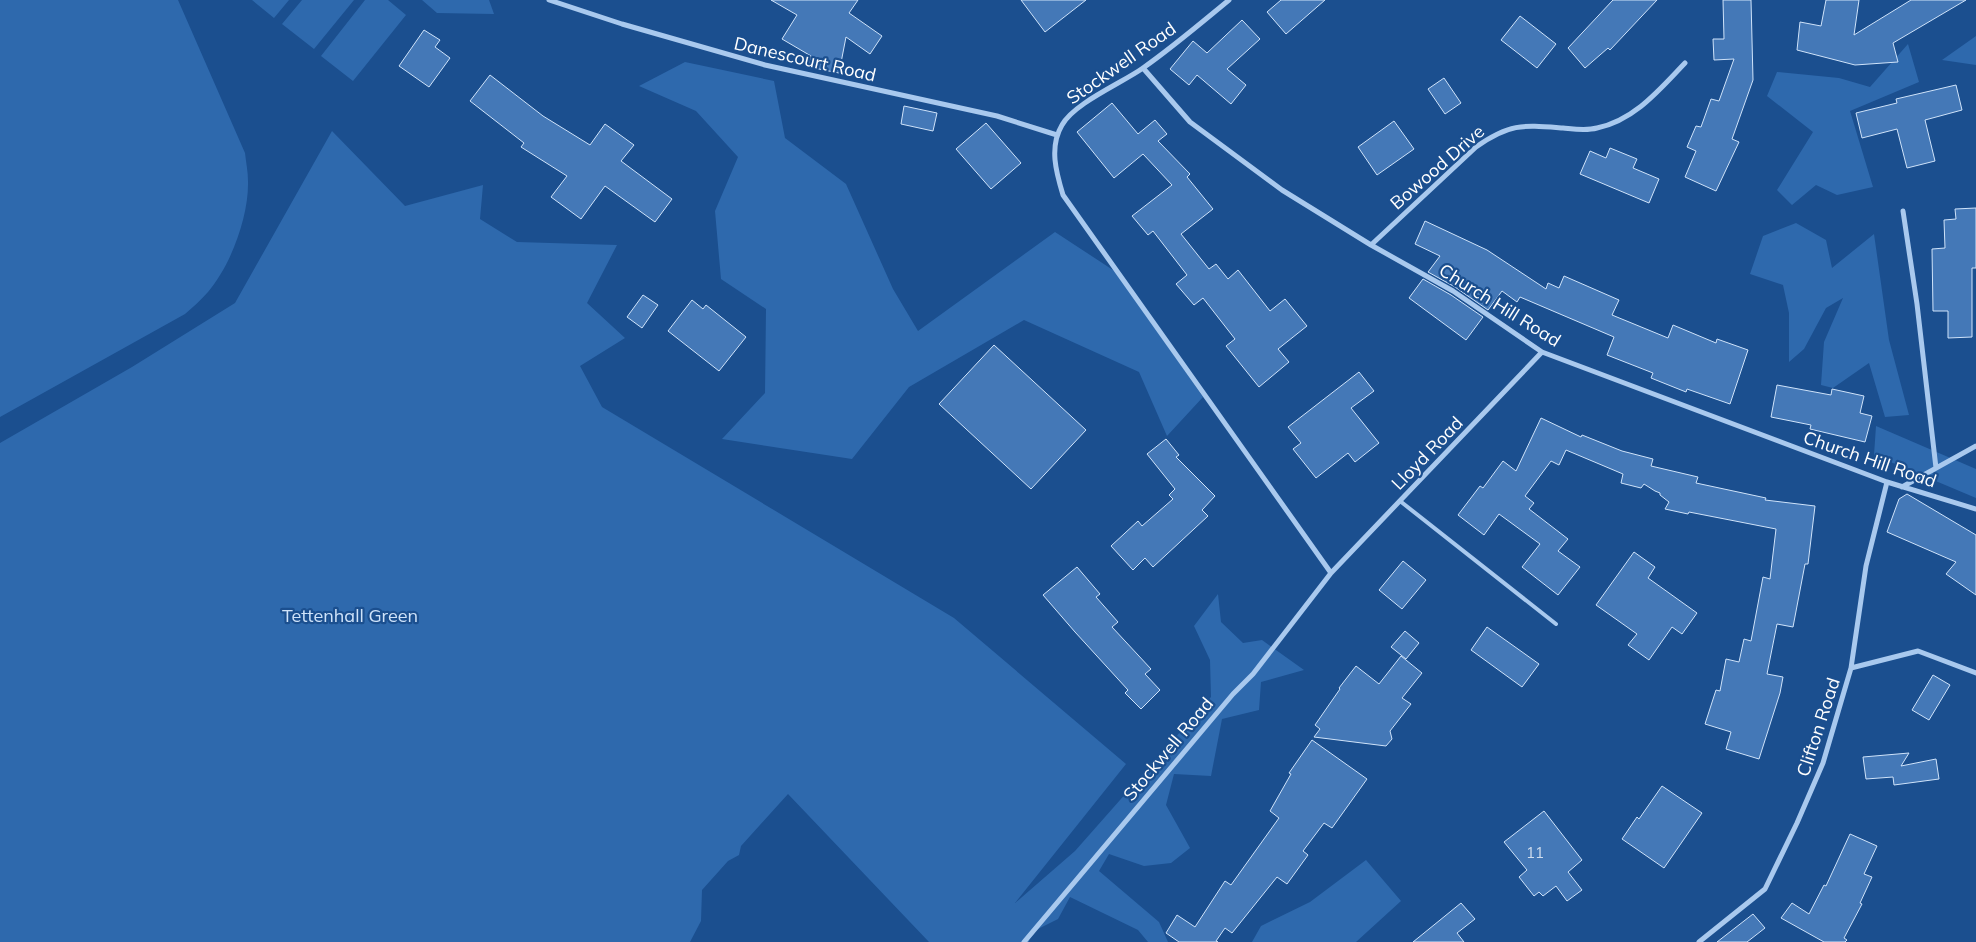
<svg xmlns="http://www.w3.org/2000/svg" width="1976" height="942" viewBox="0 0 1976 942" font-family="Mulish,sans-serif">
	<rect width="100%" height="100%" fill="#1b4f8f"/>
	<path fill="#2e69ad" d="M0,0H178L245,153C246,162 248,172 248,181C249,216 231,265 208,292C201,300 193,307 185,314L0,417Z
		M252,0H289L274,18Z
		M302,0H354L314,49L282,24Z
		M365,0H388L406,15L353,81L321,56Z
		M422,0H489L494,14L437,13Z
		M1976,36V65L1942,60Z
		M1908,44L1919,82L1850,111L1873,187L1837,195L1816,185L1792,205L1777,190L1813,132L1767,96L1777,72L1839,78L1870,87Z
		M685,62L774,81L785,138L846,184L893,289L918,331L1055,232L1116,272L1203,397L1167,436L1139,372L1024,320L909,387L852,459L722,439L765,393L766,309L721,279L715,211L738,157L696,111L639,86Z
		M332,131L405,206L483,185L480,219L517,242L617,245L587,303L625,338L580,366L602,407L954,618L1126,764L1015,903L1075,851L1211,697L1210,660L1194,626L1218,594L1221,622L1243,643L1262,640L1304,670L1261,682L1259,710L1222,719L1211,776L1174,774L1166,805L1190,848L1171,863L1144,866L1109,854L1099,871L1159,922L1168,942H1148L1138,930L1070,897L1058,919L1030,933L1029,942H929L788,794L741,846L739,855L728,861L702,890L701,921L690,942H0V443L132,367L235,303Z
		M1796,223L1826,240L1832,268L1874,234L1889,340L1909,415L1885,417L1869,363L1833,388L1821,385L1824,342L1843,298L1826,308L1804,349L1789,362V313L1783,285L1750,274L1763,236Z
		M1876,426L1976,469V498L1874,455Z
		M1366,860L1401,901L1356,942H1252L1261,926L1310,902Z"/>
	<path fill="#4478b7" stroke="#cfe3fa" d="M771,0H858L849,13L882,36L870,54L846,37L839,73L809,67L811,56L782,39L797,15Z
		M1021,0H1086L1045,32Z
		M1281,0H1325L1286,34L1267,12Z
		M1613,0H1657L1610,50L1608,48L1585,68L1568,48Z
		M1723,0H1751L1753,80L1732,139L1739,142L1716,191L1685,177L1696,151L1687,147L1696,126L1701,127L1711,99L1719,101L1734,59L1714,60L1713,39H1724Z
		M1826,0H1859L1854,35L1911,0H1966L1893,43L1898,62L1855,65L1797,50L1800,22L1821,26Z
		M1520,16L1556,44L1537,68L1501,40Z
		M1242,20L1260,39L1227,69L1246,85L1231,104L1197,75L1189,85L1170,69L1193,41L1207,53Z
		M424,30L440,40L435,47L450,58L429,87L399,66Z
		M490,75L543,116L590,145L605,124L634,145L621,161L672,199L655,222L605,186L581,219L551,197L567,176L521,147L524,143L470,101Z
		M1444,78L1461,103L1445,114L1428,89Z
		M1956,85L1962,110L1925,120L1935,161L1907,168L1897,129L1862,138L1856,113L1897,103L1896,99Z
		M1112,103L1138,134L1155,120L1167,134L1158,141L1190,174L1187,177L1213,209L1181,234L1209,269L1216,264L1228,279L1238,270L1270,311L1285,299L1307,326L1278,349L1289,362L1259,387L1226,346L1235,339L1203,298L1194,305L1176,284L1187,275L1153,231L1148,235L1132,216L1172,185L1143,154L1114,178L1077,132Z
		M904,106L937,113L933,131L901,124Z
		M1394,121L1414,149L1377,175L1358,147Z
		M986,123L1021,163L991,189L956,149Z
		M1610,148L1637,159L1633,168L1659,179L1649,203L1580,174L1590,151L1606,158Z
		M1976,208V268H1972V337L1948,338V311H1933L1932,249L1945,248L1944,220L1956,219L1955,209Z
		M1425,221L1487,250L1546,289L1548,283L1559,288L1564,276L1619,300L1612,315L1668,338L1673,325L1716,343L1717,339L1748,350L1730,404L1687,389L1686,392L1651,378L1653,373L1607,355L1614,337L1520,297L1517,302L1502,291L1488,310L1455,287L1428,272L1440,256L1415,244Z
		M1423,279L1451,295L1483,317L1466,340L1409,298Z
		M643,295L658,305L642,328L627,317Z
		M692,300L703,309L706,305L746,337L719,371L668,331Z
		M994,345L1086,430L1031,489L939,404Z
		M1359,372L1374,391L1351,408L1379,443L1355,462L1348,453L1316,478L1293,449L1301,443L1288,427Z
		M1777,385L1831,395L1832,389L1864,396L1860,413L1872,416L1865,442L1810,429L1811,425L1771,417Z
		M1541,418L1581,437L1582,435L1622,451L1653,459L1651,466L1698,477L1696,483L1766,498L1765,500L1815,506L1808,564H1805L1793,627L1777,624L1767,674L1783,677L1780,693L1759,759L1726,749L1731,732L1705,724L1716,690L1720,691L1726,659L1739,662L1744,639L1751,641L1763,577L1770,579L1776,529L1689,512L1688,514L1665,509L1669,502L1660,495V493L1655,491L1644,484L1641,488L1621,483L1623,474L1566,450L1559,465L1551,461L1525,496L1534,503L1529,509L1568,539L1558,551L1580,567L1558,595L1522,567L1540,544L1499,514L1484,535L1458,515L1480,486L1483,488L1503,461L1516,471Z
		M1166,439L1179,455L1176,457L1215,496L1202,510L1208,516L1153,567L1145,558L1133,570L1111,546L1138,521L1142,526L1173,499L1169,495L1175,489L1147,454Z
		M1907,494L1976,535V595L1946,574L1956,562L1887,532L1899,499Z
		M1634,552L1655,567L1648,578L1697,613L1682,634L1672,627L1649,660L1628,645L1637,634L1596,605Z
		M1403,561L1426,580L1402,609L1379,590Z
		M1077,567L1100,594L1096,597L1118,622L1112,627L1151,669L1145,674L1160,690L1141,709L1125,693L1128,690L1075,632L1043,595Z
		M1487,627L1539,664L1522,687L1471,650Z
		M1405,631L1419,643L1406,659L1391,647Z
		M1401,656L1422,673L1402,698L1411,704L1390,731L1392,739L1386,746L1314,737L1320,729L1315,725L1340,689L1339,688L1356,666L1379,684Z
		M1933,675L1950,685L1929,720L1912,710Z
		M1312,740L1367,779L1332,828L1324,823L1303,851L1308,855L1287,884L1277,877L1232,933L1225,928L1216,941L1218,942H1179L1166,933L1177,915L1195,927L1225,881L1231,885L1279,818L1270,811L1291,774L1289,773Z
		M1909,753L1901,766L1936,759L1939,779L1894,785L1893,777L1866,779L1863,757Z
		M1662,786L1702,813L1664,868L1622,839L1637,817L1639,819Z
		M1544,811L1582,860L1568,872L1582,890L1567,901L1556,886L1543,896L1539,892L1534,896L1519,877L1527,870L1504,842Z
		M1850,834L1877,846L1864,874L1872,877L1860,903L1862,904L1844,938L1847,940L1845,942H1824L1781,918L1792,903L1809,914L1824,885L1826,886Z
		M1461,903L1475,919L1457,933L1464,942H1413Z
		M1753,914L1765,928L1747,942H1717Z"/>
	<g fill="none" stroke-linecap="round" stroke-linejoin="round">
		<path stroke="#a9c9ee" stroke-width="4" d="M1400,501L1556,624"/>
		<path stroke="#a9c9ee" stroke-width="5" d="M549,0L622,24L765,65L997,116L1057,135
			M1229,0C1201,23 1173,47 1143,68C1122,83 1074,103 1062,125C1049,147 1056,172 1063,195L1331,573
			M1143,68L1190,122L1282,190L1371,245L1453,291L1542,352L1887,482L1976,509
			M1903,211L1917,304L1936,468
			M1371,245L1476,147C1510,123 1523,125 1563,128C1574,129 1586,131 1597,128C1635,120 1660,89 1685,63
			M1902,487L1976,446
			M1851,668L1918,651L1976,673
			M1024,942L1233,694L1253,674L1331,573L1542,352
			M1699,942L1765,889L1797,823L1823,763L1851,668L1866,566L1887,482"/>
	</g>
	<g text-anchor="middle" dominant-baseline="central" stroke-width="4.5" stroke-linejoin="round" paint-order="stroke">
		<g font-size="15" fill="#d0dded">
			<text x="1535" y="852">11</text>
		</g>
		<g font-size="18" fill="#fff" stroke="#1b4f8f">
			<text transform="translate(805 59) rotate(13)">Danescourt Road</text>
			<text transform="translate(1121 63) rotate(-35)">Stockwell Road</text>
			<text transform="translate(1437 167) rotate(-41)">Bowood Drive</text>
			<text transform="translate(1500 305) rotate(32)">Church Hill Road</text>
			<text transform="translate(1427 453) rotate(-46)">Lloyd Road</text>
			<text transform="translate(1870 459) rotate(19)">Church Hill Road</text>
			<text transform="translate(1818 727) rotate(-72)">Clifton Road</text>
			<text transform="translate(1168 749) rotate(-50)">Stockwell Road</text>
		</g>
		<g font-size="18" fill="#cfe3fa" stroke="#1b4f8f">
			<text x="350" y="615">Tettenhall Green</text>
		</g>
	</g>
</svg>
